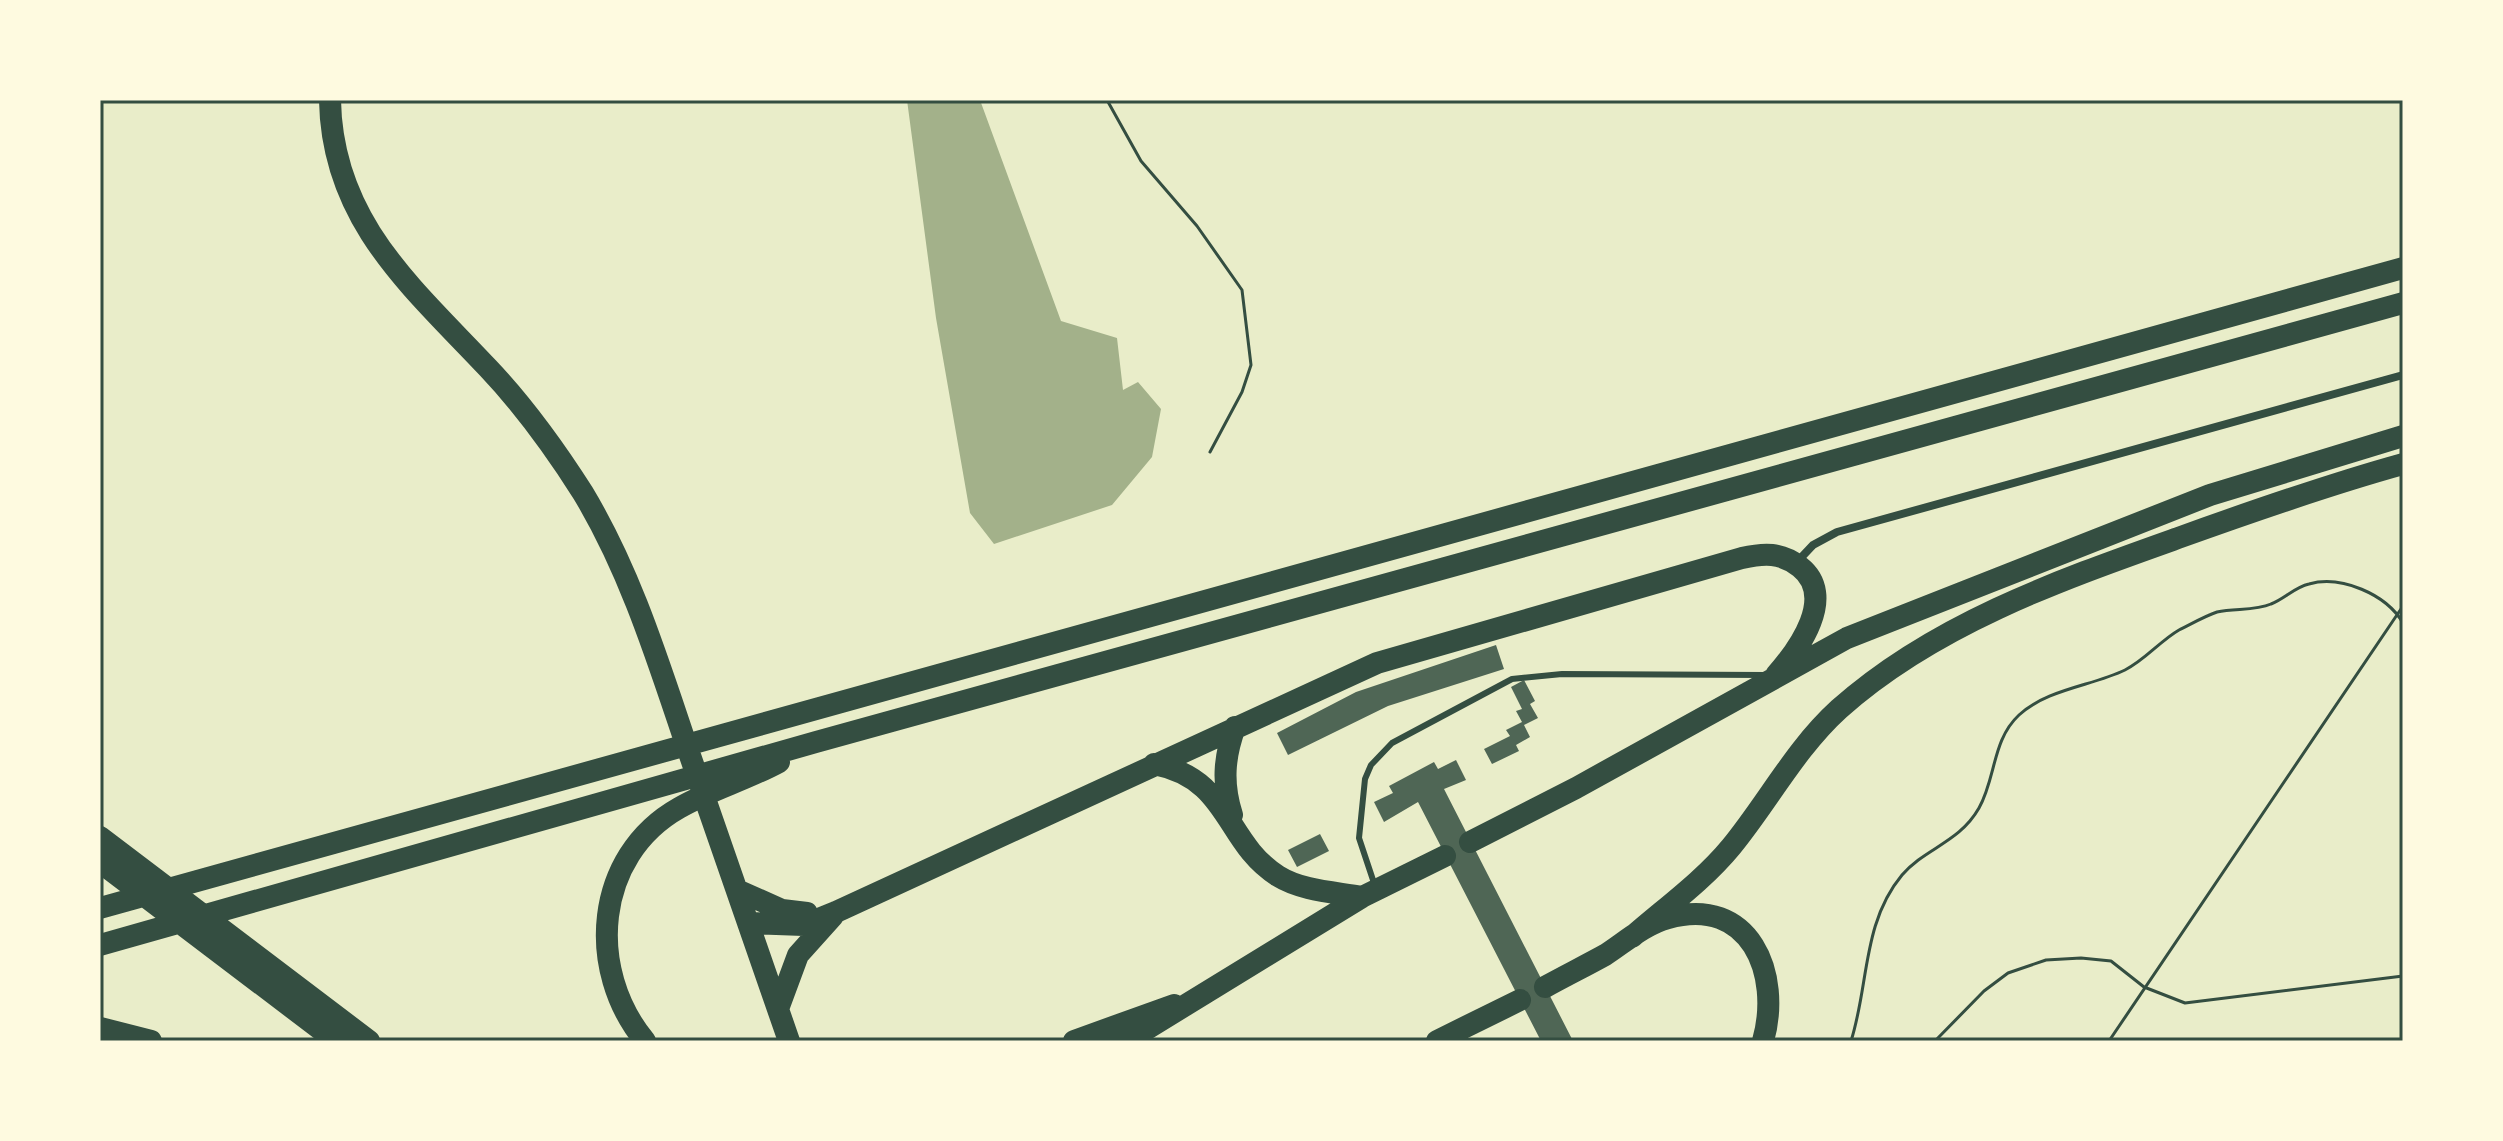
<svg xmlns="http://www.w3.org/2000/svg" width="2503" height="1141" viewBox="0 0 2503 1141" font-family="'Nunito Sans',sans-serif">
	<rect width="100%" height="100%" fill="#e9edc9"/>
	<path fill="#a3b18a" d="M907,100H980L1061,321L1117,338L1123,390L1138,382L1161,409L1152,457L1112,505L994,544L970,513L936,318Z"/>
	<path fill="#4f6655" d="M1496,645L1504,669L1388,706L1288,755L1277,733L1356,692Z
		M1524,680L1535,701L1530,704L1538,718L1524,725L1530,737L1516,745L1519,751L1492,764L1484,749L1510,736L1506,730L1522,722L1516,711L1522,709L1511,687Z
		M1456,760L1466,780L1444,789L1573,1041H1541L1418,802L1384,822L1374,802L1393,793L1389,786L1434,762L1438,769Z
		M1320,834L1329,851L1297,867L1288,850Z"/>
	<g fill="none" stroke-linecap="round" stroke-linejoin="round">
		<path stroke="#344e41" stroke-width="3" d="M1107,100L1141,161L1197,226L1242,290L1251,365L1242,392L1210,452
			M1851,1041C1869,985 1862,923 1902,875C1925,848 1959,843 1979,808C1996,778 1992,740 2019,715C2047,689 2092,686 2125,670C2145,660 2160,641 2179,630C2191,624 2205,616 2217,612C2235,608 2255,611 2271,604C2284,599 2295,587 2309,584C2341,575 2386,594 2403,623
			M1935,1041L1984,991L2008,973L2046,960L2081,958L2111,961L2144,987L2185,1003L2403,976
			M2109,1041L2403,606"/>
		<path stroke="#344e41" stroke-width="6" d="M1375,886L1359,838L1365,779L1371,765L1392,743L1512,679L1562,674L1765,675"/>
		<path stroke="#344e41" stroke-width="8" d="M1796,563L1813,545L1837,532L2403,375"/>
		<path stroke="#344e41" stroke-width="22" d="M330,100C332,221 412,287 488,368C524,406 555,449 583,493C630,571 657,658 686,744C720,843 754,942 789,1041
			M1154,764C1231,779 1224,842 1278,876C1302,891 1335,892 1362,897
			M1232,815C1222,784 1224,757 1235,727
			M100,837L369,1041
			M1470,842L1576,788L1847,638L2210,495L2403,436
			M100,862L336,1041
			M737,890L782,910L807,913
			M100,908L2403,268
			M748,923L804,925L836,912L1377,663L1742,558C1764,553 1781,552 1800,567C1837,596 1799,649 1776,675
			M1632,937C1665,908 1703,881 1731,847C1768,802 1795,749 1839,709C1934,624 2060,580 2178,538C2253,511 2327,485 2403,464
			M100,945L816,742L2403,303
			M1545,987C1565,976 1585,966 1605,955C1625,942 1645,924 1668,918C1750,895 1782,974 1763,1041
			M778,1009L798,955L833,916
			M100,1028L151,1041
			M645,1041C586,970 594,856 679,808C710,790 746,780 779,762
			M1074,1041L1174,1005
			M1127,1041L1362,897L1445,856
			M1437,1041L1520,1000"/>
	</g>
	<rect width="2503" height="1141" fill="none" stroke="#fefae0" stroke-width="204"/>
	<rect x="102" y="102" width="2299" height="937" fill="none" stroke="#344e41" stroke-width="3"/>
</svg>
